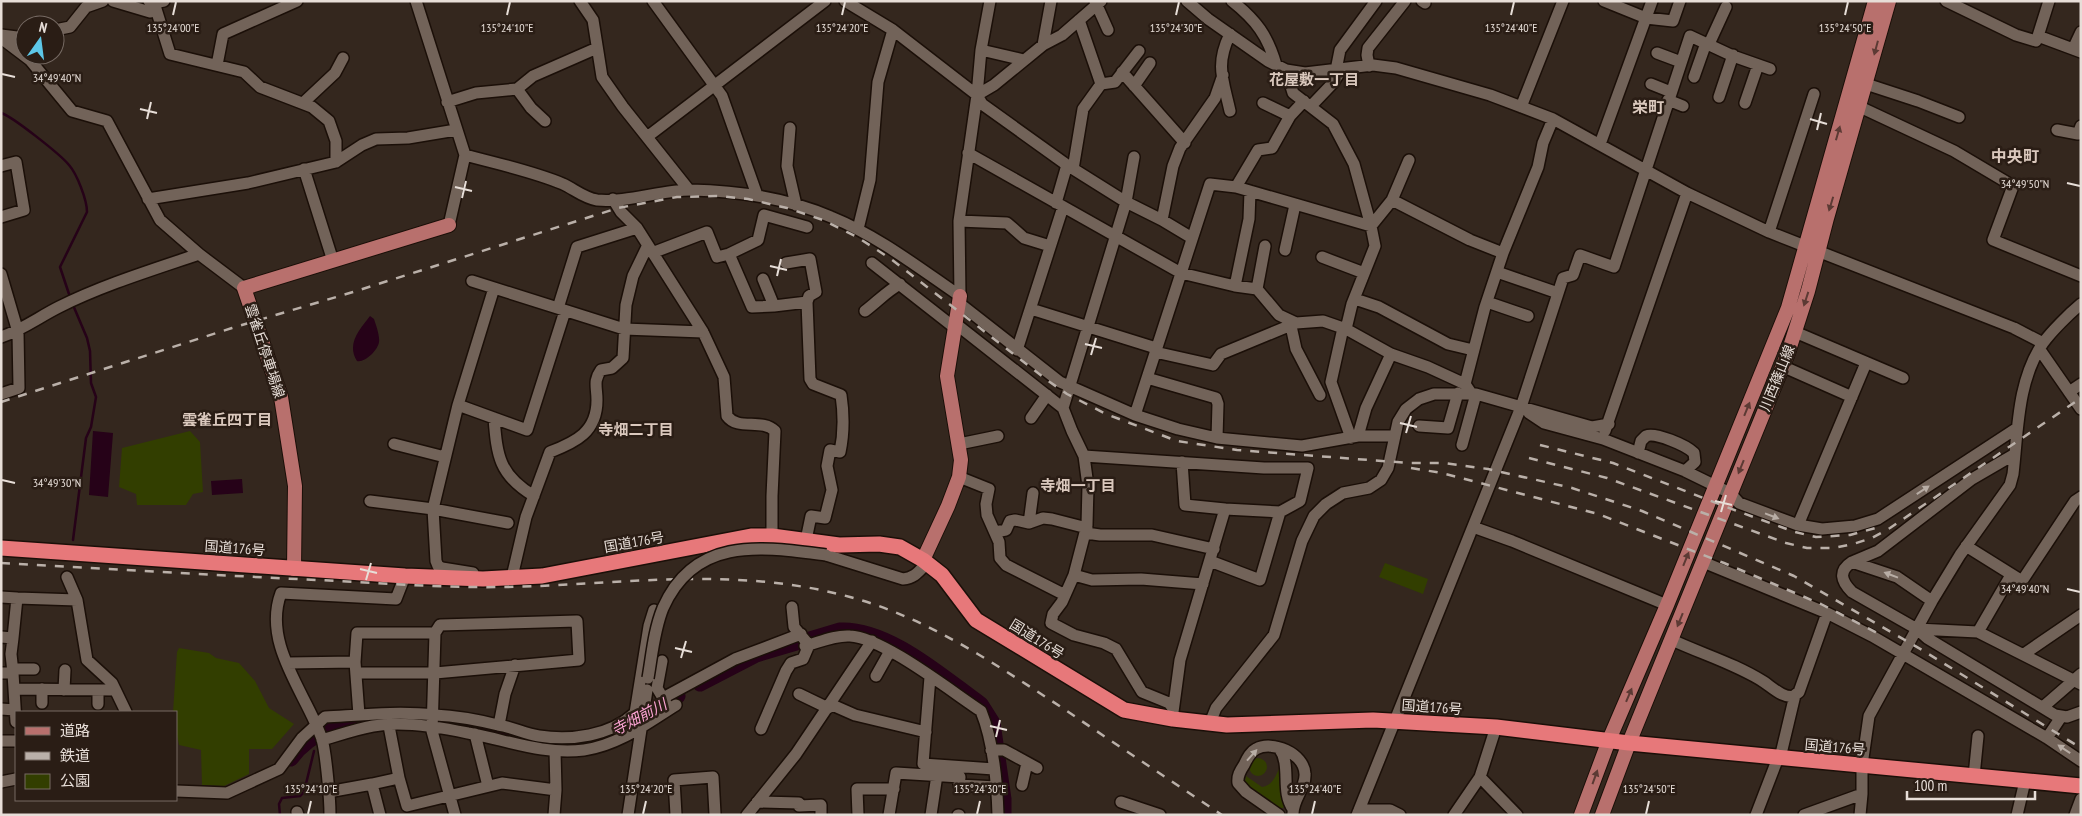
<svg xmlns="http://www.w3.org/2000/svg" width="2082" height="816" viewBox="0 0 2082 816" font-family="'PT Sans Narrow','Noto Sans JP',sans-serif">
	<rect width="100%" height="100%" fill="#34271e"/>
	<path fill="#323e00" d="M190,431L200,442L203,492L193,494L186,505H137L136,494L119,487L122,448Z
		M1385,563L1428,579L1423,594L1379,577Z
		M179,648L209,653L216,658L239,663L255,681L269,708L294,724L272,749H249V774L224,786L202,785L201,750L179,745L176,730V712H173L177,652Z
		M1249 767a9 9 0 1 1 18 0a9 9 0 1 1-18 0Z
		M1279,769L1282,771L1285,804L1283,808H1279L1247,785L1245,781L1246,776L1262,787C1272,786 1275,777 1279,769Z"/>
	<path fill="#260218" d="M370,316L374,319C376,325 380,336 379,342C378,350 365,363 357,361C346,344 360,329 370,316Z
		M93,431L113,433L108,497L89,495Z
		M242,479L243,493L212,495L211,481Z"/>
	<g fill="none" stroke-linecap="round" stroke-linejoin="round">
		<path stroke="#260218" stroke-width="2.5" d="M1,113C12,116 61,155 69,165C77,174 87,200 87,212L60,267L70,297
			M73,540L86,438L91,427L96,397L91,383L90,351L87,338L73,305
			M280,815L279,804L282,798L300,796L304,792L314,751"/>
		<path stroke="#260218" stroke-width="15" d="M700,684L756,655L840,630C889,628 943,677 981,704L993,723L1004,799V815
			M291,759C341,688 484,730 555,745C602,748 639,716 678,696"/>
		<g stroke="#1b0f08" stroke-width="14">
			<path id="minor" d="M113,1L150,12L159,2L164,1
				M149,1L156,9L170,54L244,72L260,87L312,107L329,121L336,141V162
				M416,1L465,155L449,225
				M580,1L593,20L602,77L623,107L689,190
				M653,1L722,96L757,195
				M845,1L893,30
				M1095,1L1108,30
				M1187,1L1208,19L1268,61L1286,70L1305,73L1373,65L1396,68L1490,95L1553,119L1687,193L1769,232L2014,328L2043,343
				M1232,1C1256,20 1268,36 1276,65
				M1422,1L1425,3
				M1604,1L1646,18L1673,21L1680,1
				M1946,1L2016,35L2036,41L2038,36L2081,52
				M1079,20L1101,84L1115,82L1139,51
				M55,30L70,27L86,7L103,1
				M1230,34C1215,65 1223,79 1230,111
				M1,35L17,37L25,36
				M2038,36L2049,1
				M1,38L30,60L72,111L107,121L160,220L199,254L244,288
				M1709,44L1726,7
				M1043,45L1051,1
				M2073,49L2081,32
				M981,50L1024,60
				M1657,53L1681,62
				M217,65L223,34L297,1
				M1369,66L1367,55L1368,48L1405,1
				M1286,70L1293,93L1333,124L1354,164L1371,226L1375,246L1352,304L1346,329
				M1336,70L1340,50L1376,1
				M1122,72L1185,143
				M1694,77L1706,43
				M1651,84L1671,92
				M1866,84L1918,101L1959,117
				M1134,86L1150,63
				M517,89L531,108L545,121
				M977,95L994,85L1043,45L1062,35L1101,1
				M1719,97L1733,55
				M1668,100L1683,106
				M447,102L476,93L517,89L533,76L597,48
				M303,103L335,73L343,58
				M1263,103L1290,116
				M1745,103L1758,65
				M1311,106L1332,84L1342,69
				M1521,107L1563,1
				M1860,107L1954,151L2013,186L1993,240L2081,276
				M790,128L787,166L796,205
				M2057,130L2078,134L2081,126
				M647,137L825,1
				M1600,144L1652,1
				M968,153L1181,273L1235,286L1257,289L1279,315L1296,323L1323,321L1346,329L1391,354L1428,367L1465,384L1471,393
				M465,155C498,164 532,171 563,184C574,189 584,198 597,200C626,203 662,190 691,190C739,191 787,198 831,217C878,236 919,268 960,296
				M1,166L16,162L24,210L1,217
				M304,169L333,261
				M1073,169L1083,109L1101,84
				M1236,187L1258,150L1272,148L1290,116L1304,101
				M148,199L248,183L336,162L362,145L376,139L408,138L456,130
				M613,199L621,212L637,228L703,332L724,377L727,416C738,431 762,418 775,431L772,496V536
				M1392,200L1409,160
				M1056,203L1067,165
				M1162,220L1173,166L1180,148L1215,98L1223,75
				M959,221L1007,223L1024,238L1050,246
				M858,229L870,180L878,82L893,30L977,95L982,104L1067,165L1126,202L1162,220L1192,238
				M1769,232L1814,94
				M1285,250L1295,205
				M652,253L707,232L717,257L729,254L752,307L774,306
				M729,254L758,240L764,215L807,227
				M1322,257L1364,273
				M786,263L810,259L816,292L809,296L807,302L810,379L813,384L841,395C844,415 844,433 840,452L830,450L827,466L832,490L825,518L811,516L806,540
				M872,263L955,328
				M1497,272L1558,293
				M1,274L18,332L19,388L1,394
				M763,279L774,306L807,302
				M472,281L624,329L703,332
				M1235,286L1249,219L1250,191
				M494,288L458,405L527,430L565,311
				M1257,289L1265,246
				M960,296L959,221L977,95L981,50L990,1
				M1355,299L1379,307L1448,344L1473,350
				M1487,302L1528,316
				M959,303L1060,382L1135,415L1178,429L1217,438L1302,446L1358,436H1394
				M558,308L577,247L637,228
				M1031,309L1156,348
				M865,311C877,302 887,291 900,284
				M956,324L1063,408L1072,431L1084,456L1088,486L1087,525L1074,575L1062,602L1053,614L1051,623L1074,635L1104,643L1116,649L1142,692L1169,703L1172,707
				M1291,326L1296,349L1320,395
				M1343,328L1331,382L1351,438
				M1795,332L1903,378
				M1,337C22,330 39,317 59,307C103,285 152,270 199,254
				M1017,350L1063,207
				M2040,350L2081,409
				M1155,352L1213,365L1221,354L1296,323
				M1782,366L1852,397
				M1147,378L1216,398L1218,404L1217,438
				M1465,384L1485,307L1503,253L1538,167L1543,143L1553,119
				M2069,392L2081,384
				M458,405L433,509L436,561L438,566L442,568L473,573
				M1063,408L1126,202L1134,157
				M1529,413L1544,423L1603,439L1685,471L1730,493L1739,503L1798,525L1822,529L1855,526L1878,519L2017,428
				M1135,415L1210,184L1236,187L1371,226L1392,200L1470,240L1503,253
				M494,418C497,456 499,475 534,496
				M1031,418L1047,395
				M1419,426L1448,428L1458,393
				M1605,431L1687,193
				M1358,436L1366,408L1391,354
				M394,444L445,457
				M959,444L998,436
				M1462,445L1476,394
				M1638,453L1641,441L1646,436C1655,432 1686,445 1694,453L1695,462L1685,471
				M1084,456L1264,468H1308L1300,501L1280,512L1260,580L1210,561
				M1182,462L1185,505L1225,509
				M959,477L989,489L986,504L987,515L999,542L1000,558L1006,565L1065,595
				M370,501L433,509L508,523
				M1029,523L1033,493
				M1798,525L1866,363
				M1473,527L1512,541L1667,605
				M995,532L1006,530L1010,521L1015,520L1029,523L1043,518L1052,519L1087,528
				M1086,533L1100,535H1152L1214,549
				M1966,546L2022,581L2075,501L2081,497
				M826,555L903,579C915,578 919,571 927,563
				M1703,562L1827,613L1872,636L2047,738L2061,717
				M1852,562L1878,551L1972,479L2015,454
				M1074,575L1092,580L1141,579L1203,584
				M67,577L77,600L87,660L112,683L126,712
				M512,577L526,517L550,452C576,442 597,432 597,400C597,387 593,381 601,370L612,368L623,358L626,305L633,276L647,247
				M1,597L17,598
				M1932,601L1897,577L1852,562C1838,571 1841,581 1852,592L1917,629L1927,638L2055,715L2067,717L2081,712
				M1917,629L1978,632L2081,684
				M1978,632L2011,575
				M1,637L13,638L17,598L77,600
				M1672,640C1702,654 1736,664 1764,682C1773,688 1784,699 1795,696
				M805,646C820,642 834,635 850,636C882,637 952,692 981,711C994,743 997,781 998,815
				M2024,654L2081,615
				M662,661L657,688L666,703
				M288,663L355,662
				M12,669H34
				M1,673H13L16,722
				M13,673L11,654L13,638
				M356,673H435L579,660L577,621L440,625L435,633
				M876,676L890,651
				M930,677L923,764L994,769
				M14,689L115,690
				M42,689V703
				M64,690L65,670
				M799,694L828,708
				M663,698L735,659L801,634
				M98,704V690
				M830,704L855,715L926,732
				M2043,707L2081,674
				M1,709L15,710
				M1173,712L1180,660L1225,509L1280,512
				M359,715L355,662L357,633H435L432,731L455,815
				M1210,723L1216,708L1274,635L1302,541L1314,516L1326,504L1343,493L1369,488L1381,480L1388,468L1398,422L1406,409L1419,399L1434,394H1476L1592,427L1609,424
				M499,725L505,694L515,665
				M389,726L399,778
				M1496,727L1480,777L1517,815
				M761,729L786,671L791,663L803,659L809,645L794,627L792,607
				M475,734L488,786
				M2047,738L2081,761
				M322,740C339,735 356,729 373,726C402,721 440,727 468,733C507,740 543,755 584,750C619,745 647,723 676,705
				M1,741H16
				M1279,748C1292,765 1280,791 1293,809
				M991,750H1004L1037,768
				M555,751L556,790
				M1974,776L1978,736
				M1,782L16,779
				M372,784L399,778L407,806L502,783L556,790L554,815
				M1022,785L1027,763
				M176,791L227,793L279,769L302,738L325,717C361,715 398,711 435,715C456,716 478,720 498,725C512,727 525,734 539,736C571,741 610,736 635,713L649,626L654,610
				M328,792L372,784L380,815
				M757,802L799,803V806L821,805V815
				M1121,802L1160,815
				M1359,810H1390L1400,815
				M297,812L298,815
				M330,815C330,798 326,754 322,739C306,693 262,644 281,593L396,599L405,576
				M628,815L647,690
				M676,815L674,780L713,777L715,814
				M747,815L796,754L872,641
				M858,815L857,789H894
				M889,815L896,773L960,777L959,785L996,787
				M931,815L937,775
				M958,815H959
				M1279,815L1246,792L1238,783C1237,776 1240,771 1244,765C1247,759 1250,752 1256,749C1272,740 1304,753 1305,774C1306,788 1292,800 1293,815
				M1357,815L1521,407L1563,278L1573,275L1580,255L1614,267L1690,36L1733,56L1770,69
				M1454,815L1480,777
				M1756,815L1776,763L1780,758L1795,695L1799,692L1827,613
				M1804,815L1862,794V765L1869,716L1932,601L1960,555L2010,485L2013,474C2018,431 2017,381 2043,343C2052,331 2069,314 2081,304
				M1860,815L1862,794
				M2017,815L2025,781
				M2075,815L2081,799"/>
		</g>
		<g stroke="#1b0f08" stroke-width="16">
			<path id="major" d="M923,560L948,506L959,477L961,460L947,376L960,296
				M294,569L295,486L281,397L244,288L449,225
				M1581,815L1609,740L1667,605L1788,308L1875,1
				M1602,815L1629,743L1788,353L1808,291L1827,218L1889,1"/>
		</g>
		<g stroke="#1b0f08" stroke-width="18">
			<path id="highway" d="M1,548L405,576L483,579L542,576L751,536H772L839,545L879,544L900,547L923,560L942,575L976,620L1124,710L1173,719L1227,725L1373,720L1496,727L1629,743L2081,786"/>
		</g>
		<use href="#minor" stroke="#726359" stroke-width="11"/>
		<use href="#major" stroke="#b8706d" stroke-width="14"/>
		<use href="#highway" stroke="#e7787a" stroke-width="15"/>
		<path stroke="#bab0a9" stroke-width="2.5" stroke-dasharray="9 9" stroke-linecap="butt" d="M1,402L232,328L353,292L618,208L677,197L719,196L748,199L787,208L823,220L857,237L891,259L1047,380L1067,394L1106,414L1177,441L1237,450L1409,463H1444L1488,469L1572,488L1642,511L1794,576L1922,650L2081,748
			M1540,445L1613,463L1737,511L1795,532L1816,537L1850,535L1883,526
			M1529,458L1607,478L1786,543L1807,548H1834L1853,544L1872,538L1890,528L2081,398
			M1411,468L1442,473L1598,514L1724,563L1821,604L1883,636
			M1,563C106,569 212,575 317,580C379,583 441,588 504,587C622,585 733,565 850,597C928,618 995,664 1061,707C1114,743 1168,779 1222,815"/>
		<g stroke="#1b0f08" stroke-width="14" stroke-linecap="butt">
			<path id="minor-bridge" d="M648,678C652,655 654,630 663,608C695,535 763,547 826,555"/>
		</g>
		<use href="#minor-bridge" stroke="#726359" stroke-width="11"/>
	</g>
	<defs><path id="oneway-solid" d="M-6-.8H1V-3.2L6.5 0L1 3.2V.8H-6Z" transform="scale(1.25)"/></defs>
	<g fill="#5c3a34">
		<use href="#oneway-solid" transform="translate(1876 48) rotate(105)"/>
		<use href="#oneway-solid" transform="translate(1838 133) rotate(-74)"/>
		<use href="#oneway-solid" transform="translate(1831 204) rotate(107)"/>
		<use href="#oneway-solid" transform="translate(1806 299) rotate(108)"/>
		<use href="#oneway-solid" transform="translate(1747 409) rotate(-68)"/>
		<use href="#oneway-solid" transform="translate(1741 467) rotate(112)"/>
		<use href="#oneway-solid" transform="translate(1686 559) rotate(-68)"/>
		<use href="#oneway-solid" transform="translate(1680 620) rotate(112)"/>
		<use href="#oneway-solid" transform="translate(1629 695) rotate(-67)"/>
		<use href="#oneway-solid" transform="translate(1595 777) rotate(-70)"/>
	</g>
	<g fill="#b8ada5">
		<use href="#oneway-solid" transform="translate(1923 490) rotate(-33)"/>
		<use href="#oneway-solid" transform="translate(1772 516) rotate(21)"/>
		<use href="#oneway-solid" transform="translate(1891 575) rotate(-159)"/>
		<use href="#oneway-solid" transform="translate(2064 749) rotate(-146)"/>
		<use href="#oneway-solid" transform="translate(1252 755) rotate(-48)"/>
	</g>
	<path fill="none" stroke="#e7ded8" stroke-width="2" d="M173,15L176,2M507,15L510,2M842,15L845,2M1176,15L1179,2M1511,15L1514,2M1845,15L1848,2M2,74L15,77M140,109L157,113M147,119L151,102M1810,119L1827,124M1817,130L1821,113M2067,183L2080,186M455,187L472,191M462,198L466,181M770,266L787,270M777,276L781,259M1085,344L1102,348M1091,355L1096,338M1400,423L1417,427M1406,433L1411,416M2,480L15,483M1715,501L1732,505M1721,512L1726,495M360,569L377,573M366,580L371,563M2067,589L2080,592M675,648L692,652M681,658L686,641M990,726L1007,730M996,737L1000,720M308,814L311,801M643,814L646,801M977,814L980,801M1312,814L1315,801M1646,814L1649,801"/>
	<g text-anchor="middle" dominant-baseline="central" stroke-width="5" stroke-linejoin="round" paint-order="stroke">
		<g font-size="14" fill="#e7ded8" stroke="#2a1d15">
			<text transform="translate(265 351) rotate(72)">雲雀丘停車場線</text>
			<text transform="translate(1777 378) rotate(-68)">川西篠山線</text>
			<text transform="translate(634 542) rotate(-10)">国道176号</text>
			<text transform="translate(235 548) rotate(4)">国道176号</text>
			<text transform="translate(1037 639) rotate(32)">国道176号</text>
			<text transform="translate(1432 707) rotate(4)">国道176号</text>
			<text transform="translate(1835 747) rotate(5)">国道176号</text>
		</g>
		<g font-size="15" font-weight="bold" fill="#dac8bd" stroke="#2a1d15">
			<text x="1314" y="79">花屋敷一丁目</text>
			<text x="227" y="419">雲雀丘四丁目</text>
			<text x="636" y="429">寺畑二丁目</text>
			<text x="1078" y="485">寺畑一丁目</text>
		</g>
		<g font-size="15" font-style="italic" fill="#fca4d4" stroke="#2a1d15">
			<text transform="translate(639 717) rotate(-28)">寺畑前川</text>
		</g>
		<g font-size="16" font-weight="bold" fill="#dac8bd" stroke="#2a1d15">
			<text x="1648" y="107">栄町</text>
			<text x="2015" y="156">中央町</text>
		</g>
	</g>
	<g font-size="12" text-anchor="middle" fill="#e7ded8" stroke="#2a1d15" stroke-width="5" stroke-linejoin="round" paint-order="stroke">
		<text x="507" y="32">135°24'10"E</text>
		<text x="842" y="32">135°24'20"E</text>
		<text x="1176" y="32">135°24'30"E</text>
		<text x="1845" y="32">135°24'50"E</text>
		<text x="173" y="32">135°24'00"E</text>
		<text x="1511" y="32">135°24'40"E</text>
		<text x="57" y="82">34°49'40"N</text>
		<text x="2025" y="188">34°49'50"N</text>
		<text x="57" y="487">34°49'30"N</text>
		<text x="2025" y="593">34°49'40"N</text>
		<text x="311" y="793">135°24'10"E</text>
		<text x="646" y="793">135°24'20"E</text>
		<text x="980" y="793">135°24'30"E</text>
		<text x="1315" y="793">135°24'40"E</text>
		<text x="1649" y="793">135°24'50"E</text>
	</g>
	<rect width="2082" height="816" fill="none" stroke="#e7ded8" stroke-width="5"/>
	<rect x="15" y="711" width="162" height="90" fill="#2a1d15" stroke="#766a63"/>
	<rect x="25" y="727" width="25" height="8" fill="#b8706d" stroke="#766a63"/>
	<text x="60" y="736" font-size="15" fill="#e7ded8">道路</text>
	<rect x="25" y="752" width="25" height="8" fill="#bab0a9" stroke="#766a63"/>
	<text x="60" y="761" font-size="15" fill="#e7ded8">鉄道</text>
	<rect x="25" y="774" width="25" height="15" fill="#323e00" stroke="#766a63"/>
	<text x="60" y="786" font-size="15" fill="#e7ded8">公園</text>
	<g transform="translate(40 40) rotate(14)"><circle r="24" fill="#2a1d15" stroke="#766a63"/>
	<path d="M0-4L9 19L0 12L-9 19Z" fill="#5dc7e8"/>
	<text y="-8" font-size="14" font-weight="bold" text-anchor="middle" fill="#e7ded8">N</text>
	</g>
	<path d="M1907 791v8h128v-8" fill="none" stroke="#e7ded8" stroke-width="2.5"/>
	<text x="1914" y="791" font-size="15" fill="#e7ded8" stroke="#2a1d15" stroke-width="4" paint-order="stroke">100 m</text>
</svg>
